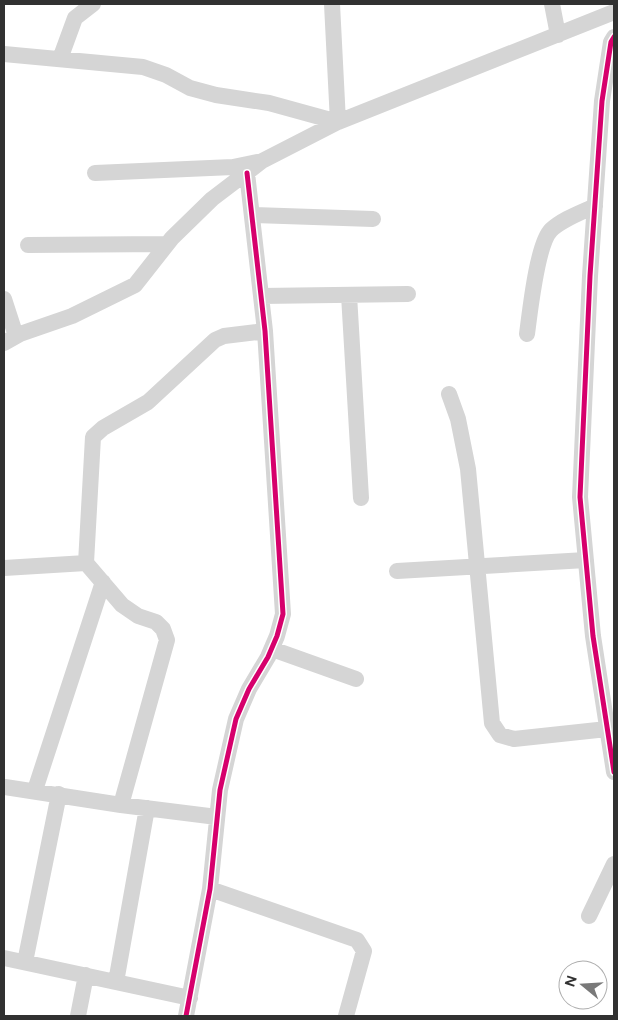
<svg xmlns="http://www.w3.org/2000/svg" width="618" height="1020" viewBox="0 0 618 1020" font-family="Figtree,sans-serif">
	<rect width="100%" height="100%" fill="#fff"/>
	<g fill="none" stroke-linecap="round" stroke-linejoin="round">
		<path stroke="#d5d5d5" stroke-width="16" d="M552,4L558,35
			M614,37L611,42L602,101L590,276L580,497L593,636L614,772
			M4,54L143,67L166,75L190,88L216,95L269,103L338,122L332,4
			M60,59L75,18L93,4
			M95,173L233,167L257,162
			M252,215L373,219
			M28,245L167,244
			M349,295L361,498
			M261,296L408,294
			M4,299L16,336
			M527,334C530,312 537,244 551,230C563,219 580,213 595,206
			M4,343L20,334L72,316L135,285L172,238L212,199L262,161L338,122L614,12
			M449,394L458,419L468,469L492,723L500,735L514,739L607,729
			M4,568L86,563
			M397,571L586,560
			M272,649L356,679
			M5,787L121,805L217,817
			M35,790L103,582
			M121,805L167,640L163,629L156,622L138,616L122,605L86,563L93,437L103,428L148,402L215,340L224,336L265,331
			M210,889L357,940L364,951L346,1016
			M589,916L614,864
			M4,958L190,998
			M25,962L59,794
			M116,982L147,808
			M78,1016L86,975
			M186,1016L210,889L220,790L236,719L249,689L268,657L277,636L283,614L265,331L247,173"/>
		<g stroke="#fff" stroke-width="8">
			<path id="cycleway" d="M614,37L611,42L602,101L590,276L580,497L593,636L614,772
				M186,1016L210,889L220,790L236,719L249,689L268,657L277,636L283,614L265,331L247,173"/>
		</g>
		<use href="#cycleway" stroke="#d6006c" stroke-width="5"/>
	</g>
	<rect width="618" height="1020" fill="none" stroke="#313131" stroke-width="10"/>
	<g transform="translate(583 985) rotate(288)"><circle r="24" fill="#ffffff" stroke="#adadad"/>
	<path d="M0-4L9 19L0 12L-9 19Z" fill="#797979"/>
	<text y="-8" font-size="14" font-weight="bold" text-anchor="middle" fill="#313131">N</text>
	</g>
</svg>
